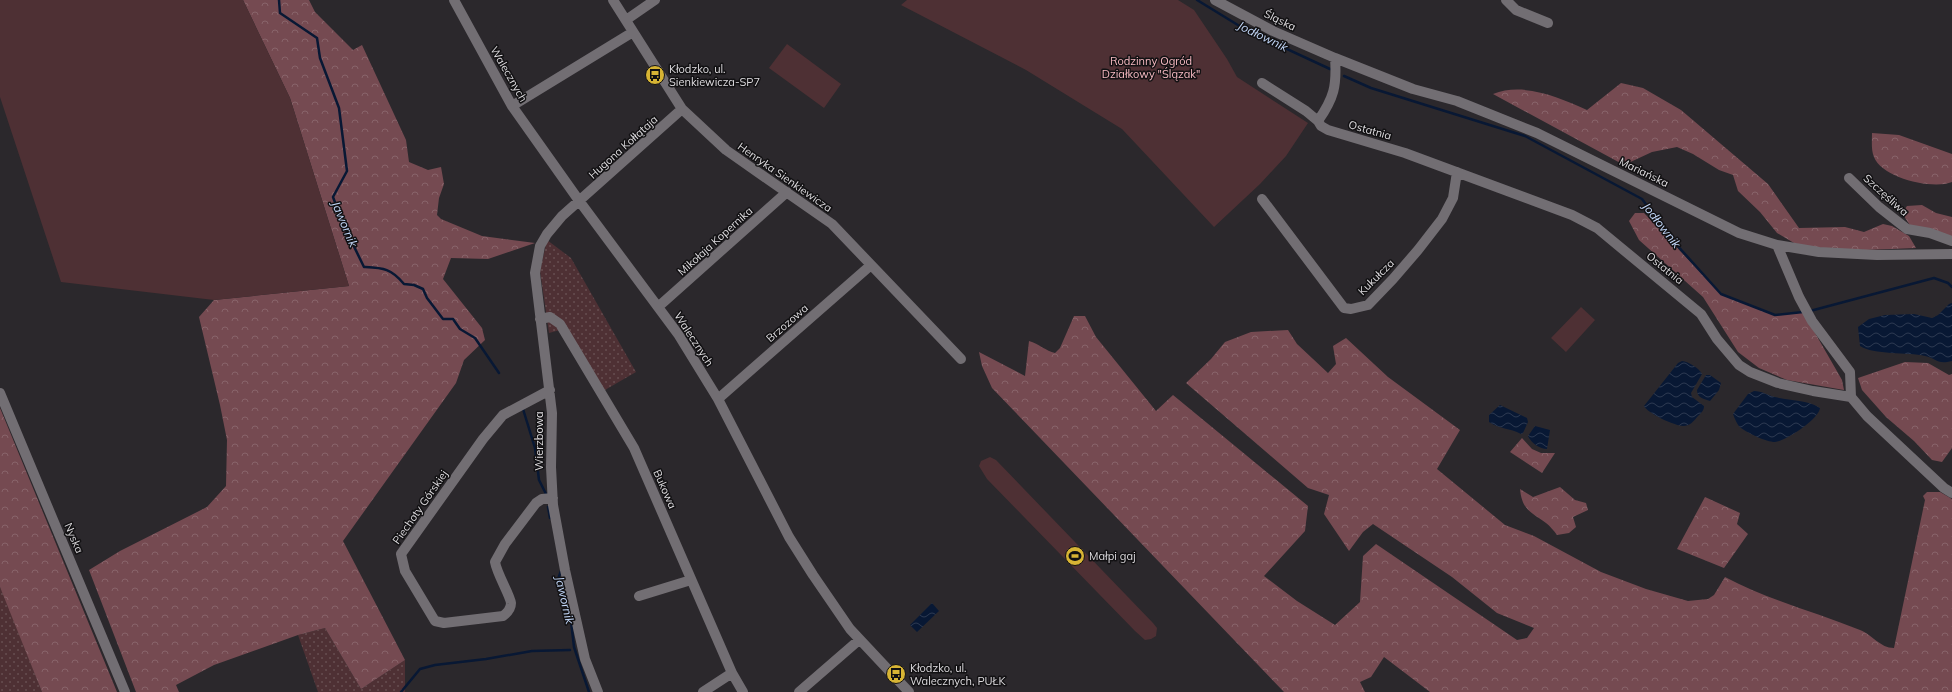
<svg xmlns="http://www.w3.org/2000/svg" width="1952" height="692" viewBox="0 0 1952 692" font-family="Mulish,sans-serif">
	<defs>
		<pattern id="grass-dots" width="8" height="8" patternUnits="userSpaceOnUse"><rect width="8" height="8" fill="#4e3034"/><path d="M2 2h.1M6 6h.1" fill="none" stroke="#674e51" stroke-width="1.8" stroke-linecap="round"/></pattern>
		<pattern id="forest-crowns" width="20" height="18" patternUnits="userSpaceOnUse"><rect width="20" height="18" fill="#754a51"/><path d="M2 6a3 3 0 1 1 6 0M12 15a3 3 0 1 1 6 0" fill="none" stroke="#88646a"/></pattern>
		<pattern id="water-waves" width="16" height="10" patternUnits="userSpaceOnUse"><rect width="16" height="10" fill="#081834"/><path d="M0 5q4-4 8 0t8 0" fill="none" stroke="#2c3951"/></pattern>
	</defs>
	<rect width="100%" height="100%" fill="#2b282c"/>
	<path fill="url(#grass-dots)" d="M547,240L571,258L636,372L598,394L560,330L549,333L540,271Z
		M0,587L6,599L42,692H0Z
		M325,628L361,689L405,660V692H318L298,635Z"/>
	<path fill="url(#forest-crowns)" d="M243,0H309L315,12L353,50L362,45L406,140L409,162L428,170L441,167L444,184L439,198L437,215L441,219L482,236L535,243L488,259L451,258L443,279L482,328L485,340L464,360L456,383L343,541L405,660L361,689L325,628L298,635L214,665L176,685L179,692H136L89,570L120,551L207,507L226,486L227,440L220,405L199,317L214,300L349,286L290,98Z
		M1621,83L1643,88L1681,110L1768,184L1799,228L1845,227L1864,232L1883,224L1892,226L1909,236L1916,248L1866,250L1813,248L1794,243L1777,233L1760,212L1738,191L1733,175L1719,170L1693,154L1677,147L1652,152L1624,165L1493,94C1523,82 1559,97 1587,110Z
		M1872,133L1899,135L1952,154V182C1933,190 1882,178 1874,157C1871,150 1872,141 1872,133Z
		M1922,205L1936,213L1952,217V240L1911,227L1902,213L1907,206Z
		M1635,213H1644L1721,294L1775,315L1803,312L1842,380L1844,390L1787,380L1759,368L1738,352L1703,297L1639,240L1629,221Z
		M1074,316H1085L1096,337L1156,411L1173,395L1308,506L1305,531L1264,576L1297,601L1335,625L1360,602L1363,556L1376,544L1517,640L1527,638L1534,628L1497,613L1452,577L1373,524L1363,532L1349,551L1324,514L1329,495L1308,488L1186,383L1211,359L1225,342L1251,332L1288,330L1297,344L1328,373L1336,364L1333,346L1346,338L1388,377L1460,430L1437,469L1505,525L1534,536L1601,572L1646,589L1688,601L1708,599L1714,595L1725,577C1768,600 1815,612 1860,630C1873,635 1880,648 1894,648L1925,500L1923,496L1927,492H1940L1952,499V692H1430L1384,657L1371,677L1360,682L1365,692H1284L992,388L982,366L979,352L1025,376L1029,341C1039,344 1046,351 1055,353L1060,348Z
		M1905,362L1928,363L1949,375L1952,374V448L1942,462L1932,460L1914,441L1886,417L1862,390L1858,378Z
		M0,408L117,692H42L0,587Z
		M1522,438L1532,449L1541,453H1555L1542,473L1510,452Z
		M1560,487L1575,500L1586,503L1588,510L1573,517L1576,527L1569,533L1557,535C1554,531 1550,526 1546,523C1531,512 1522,510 1520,489L1533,497Z
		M1705,497L1740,513L1737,524L1748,534L1724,568L1677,549Z"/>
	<path fill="#4e3034" d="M0,0H243L290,98L349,286L214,300L61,282L0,97Z
		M907,0H1178L1194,10L1227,59L1237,77L1308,123L1286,156L1260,184L1214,227L1122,129L1026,70L901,5Z
		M787,44L841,84L824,108L769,68Z
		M1581,307L1595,320L1566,352L1551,338Z
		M990,457L996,460L1153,623L1157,628L1156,636L1151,639L1145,640L1135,631L987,479L979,466L981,461Z"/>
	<path fill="url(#water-waves)" d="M1952,303V361C1936,365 1937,358 1925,356C1908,352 1873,355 1860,346L1858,327L1869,319L1885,315L1914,314L1932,318L1938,315L1949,304Z
		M1682,361C1689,362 1699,368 1702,374L1691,393L1692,397L1704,406C1704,411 1701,413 1698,416C1694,421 1690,426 1683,426C1675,426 1647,413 1644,406L1678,363Z
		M1706,375H1710L1721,383L1719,390L1710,401C1704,399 1697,398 1697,390Z
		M1754,391C1762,391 1767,395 1775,397C1790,401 1806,399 1820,408C1819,419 1786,441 1775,442C1766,442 1748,433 1741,428C1737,425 1735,419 1733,414L1748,394Z
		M1500,405L1527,418L1528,422L1523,433L1521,434C1510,428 1499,429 1489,422V415Z
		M1535,426L1550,430L1547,449C1540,449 1531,443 1528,436Z
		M932,603L939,611L917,632L910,625Z"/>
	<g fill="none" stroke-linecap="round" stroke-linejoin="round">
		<path stroke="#081834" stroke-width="2.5" d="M279,0L280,13L317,38L320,58L339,108L347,171L333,197L343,224L364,267C383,268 391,268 404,284L414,285L423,289L427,298L443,319H453L460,329L475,338L499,373
			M1197,0L1246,30L1330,69
			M1344,76L1371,88L1525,136L1642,199L1675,243L1721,294L1775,315L1803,312
			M1810,311L1934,278L1948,283L1952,287
			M523,409L535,448L539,480L546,494
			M548,507L550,518
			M561,571L558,579L571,621L574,647L589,692
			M401,692L420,669L435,665L486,659L532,651L570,650"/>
		<path stroke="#726e73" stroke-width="10" d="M454,0L512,106L580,202L678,334L718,399L789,537L813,575L850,629L909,692
			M613,0L682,109L726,150L832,224L961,359
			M1215,0L1273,31L1335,58L1413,89L1457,101L1537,133L1739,233L1777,245L1819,252L1877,255L1952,254
			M1506,0L1516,10L1548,23
			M626,20L655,0
			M1262,83L1306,111L1318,121C1334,98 1337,86 1335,58
			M512,106L633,32
			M1318,121L1321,126L1328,130L1405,153L1572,215L1597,228L1701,314L1717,339L1739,365L1750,372L1778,383L1813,391L1851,397L1867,416L1944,488L1952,493
			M1849,178L1879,207L1907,229L1930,233L1952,241
			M1262,199L1344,308L1351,309L1368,305L1393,279L1418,250L1442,219L1453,198L1457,172
			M1777,245L1799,297L1812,321L1850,372L1851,397
			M658,307L787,192
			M540,319L550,317L560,324L634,448L732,673L743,692
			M550,390L503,415L483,439L401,554L405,571L435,621L444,623L503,616C507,613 511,609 511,603C510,595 497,574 495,562L505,544L536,503L542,499L553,498
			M0,393L125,692
			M718,399L871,265
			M639,596L691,580
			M598,692L585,659L565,570L553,505L551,467L552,413L535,273L540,246L547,234L562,216L682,109
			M703,692L732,673
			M799,692L859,640"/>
	</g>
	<defs>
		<g id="bus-disc" transform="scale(1)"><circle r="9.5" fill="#d7b434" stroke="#121113"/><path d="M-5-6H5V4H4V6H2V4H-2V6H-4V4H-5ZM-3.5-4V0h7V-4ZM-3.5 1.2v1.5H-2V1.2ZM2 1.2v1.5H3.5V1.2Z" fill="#111"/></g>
		<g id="stadium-disc" transform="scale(1)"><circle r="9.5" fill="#d7b434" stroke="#121113"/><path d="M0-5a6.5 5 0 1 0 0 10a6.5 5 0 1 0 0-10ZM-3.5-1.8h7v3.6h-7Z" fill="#111"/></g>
	</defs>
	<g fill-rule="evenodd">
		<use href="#bus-disc" x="655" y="75"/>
		<use href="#stadium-disc" x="1075" y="556"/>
		<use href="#bus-disc" x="896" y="674"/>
	</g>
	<g text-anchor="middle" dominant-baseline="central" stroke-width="3" stroke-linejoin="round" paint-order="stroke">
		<g font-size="11" fill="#dfdde0" stroke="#121113">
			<text transform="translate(1280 20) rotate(26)">Śląska</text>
			<text transform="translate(509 74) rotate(60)">Walecznych</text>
			<text transform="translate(1370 130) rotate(16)">Ostatnia</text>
			<text transform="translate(623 147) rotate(-42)">Hugona Kołłątaja</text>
			<text transform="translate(1644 172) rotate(26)">Mariańska</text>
			<text transform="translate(785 177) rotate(35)">Henryka Sienkiewicza</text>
			<text transform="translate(1886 195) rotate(42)">Szczęśliwa</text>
			<text transform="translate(715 241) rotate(-42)">Mikołaja Kopernika</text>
			<text transform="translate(1665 268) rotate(39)">Ostatnia</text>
			<text transform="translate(1376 277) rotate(-45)">Kukułcza</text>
			<text transform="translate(787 323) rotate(-41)">Brzozowa</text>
			<text transform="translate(694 339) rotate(57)">Walecznych</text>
			<text transform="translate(539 441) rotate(-90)">Wierzbowa</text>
			<text transform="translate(665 489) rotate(66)">Bukowa</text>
			<text transform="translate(420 507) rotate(-55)">Piechoty Górskiej</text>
			<text transform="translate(74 538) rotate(67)">Nyska</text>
		</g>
		<g font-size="11" fill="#f7bac2" stroke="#121113">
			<text x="1151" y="61">Rodzinny Ogród<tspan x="1151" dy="13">Działkowy "Ślązak"</tspan></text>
		</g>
		<g font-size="11" fill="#dfdde0" stroke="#121113" text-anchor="start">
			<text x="669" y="69">Kłodzko, ul.<tspan x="669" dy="13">Sienkiewicza-SP7</tspan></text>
			<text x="1089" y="556">Małpi gaj</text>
			<text x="910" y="668">Kłodzko, ul.<tspan x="910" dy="13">Walecznych, PUŁK</tspan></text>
		</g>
		<g font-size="12" font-style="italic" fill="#c3d8fa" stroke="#121113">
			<text transform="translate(1263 36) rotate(26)">Jodłownik</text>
			<text transform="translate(345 224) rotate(67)">Jawornik</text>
			<text transform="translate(1662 225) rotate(52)">Jodłownik</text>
			<text transform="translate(565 600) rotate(77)">Jawornik</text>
		</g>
	</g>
</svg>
